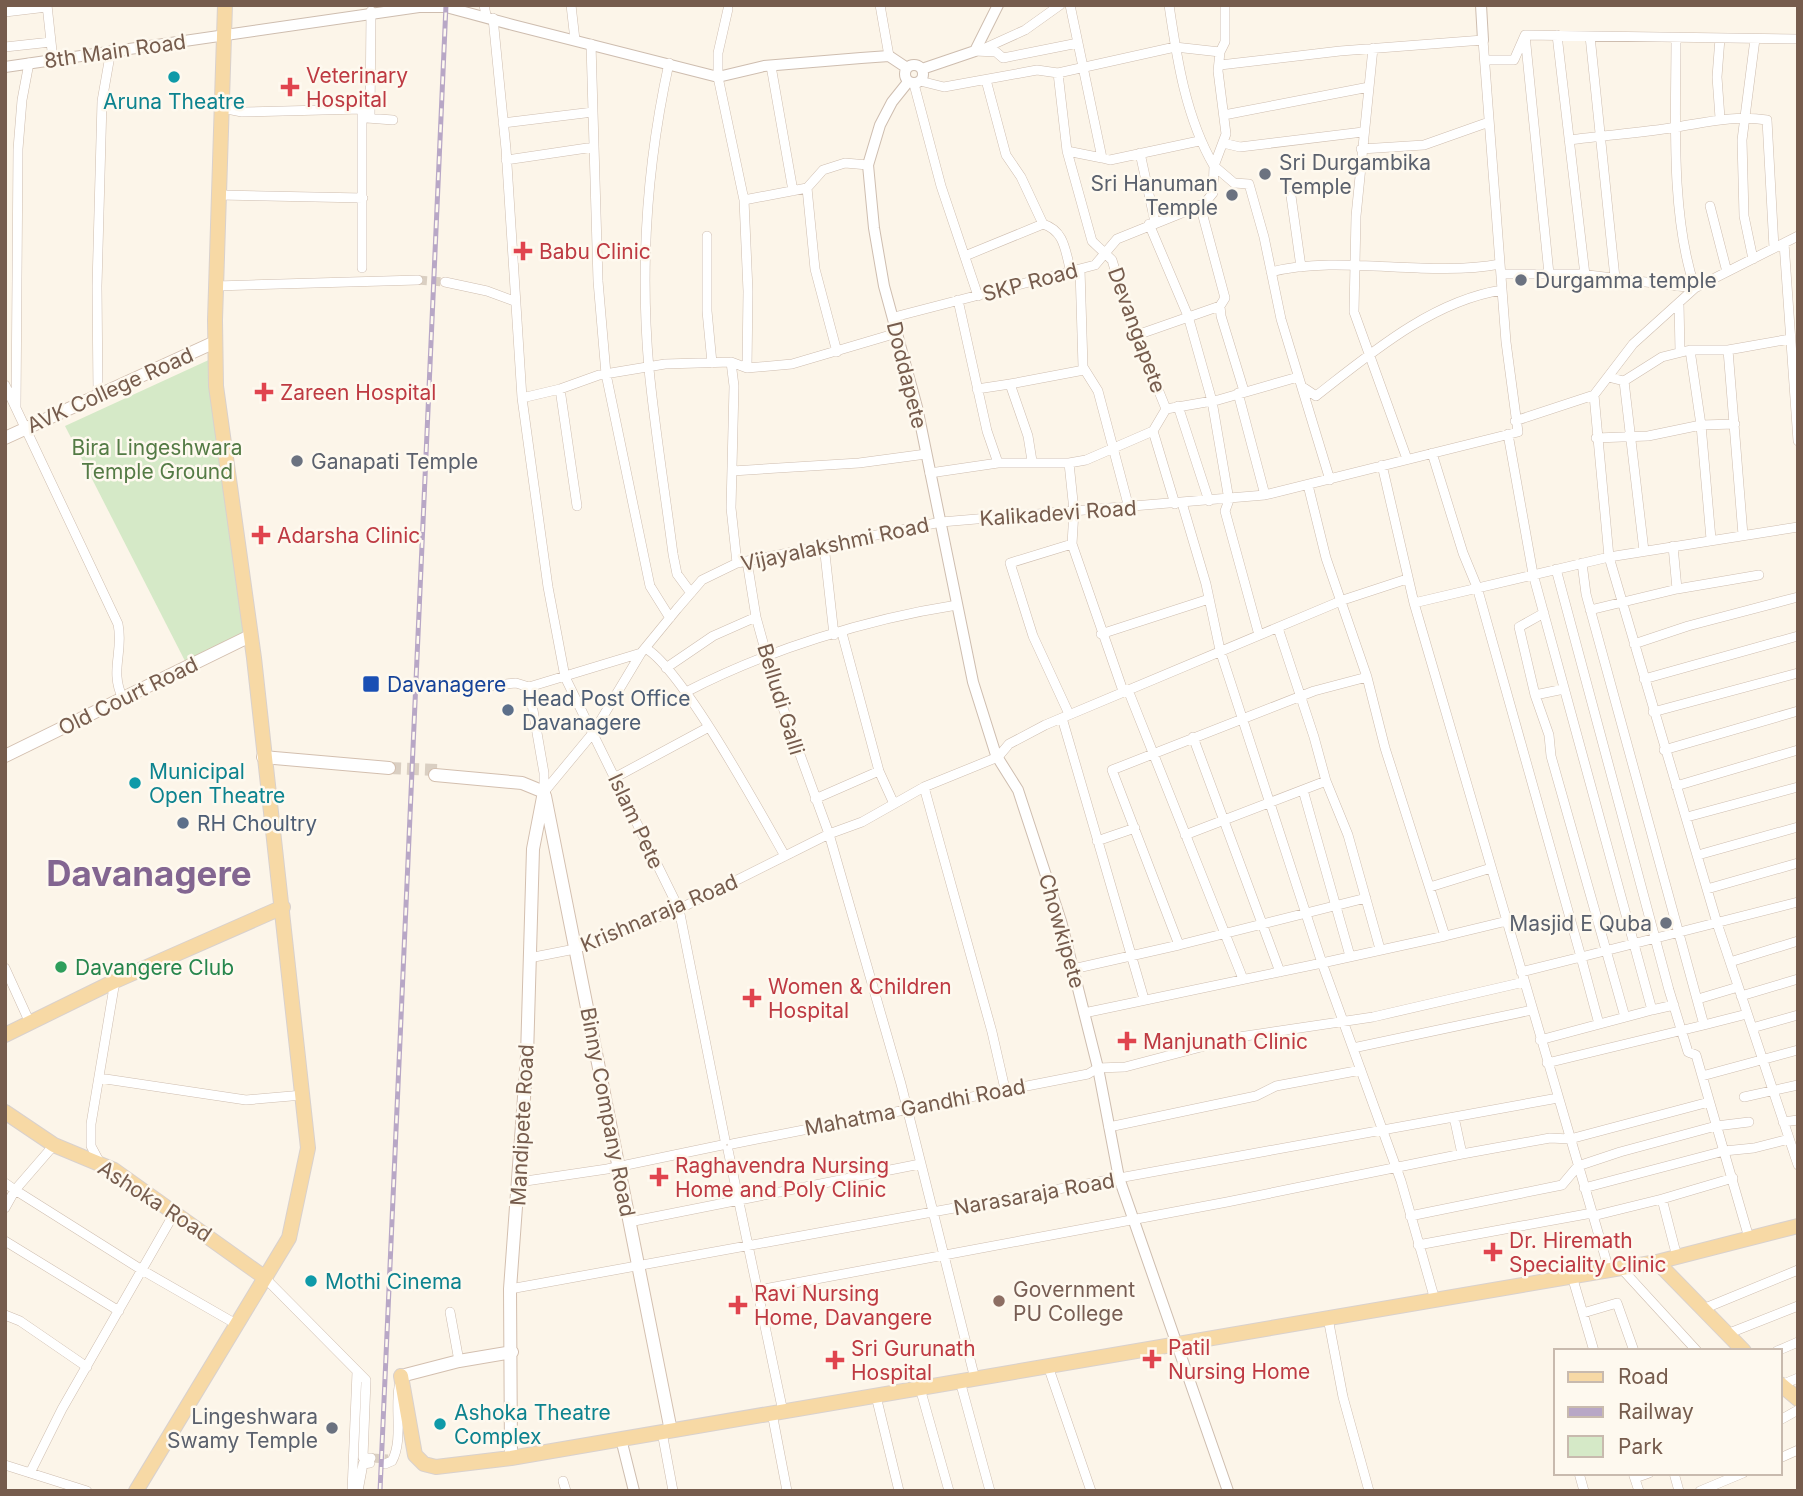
<svg xmlns="http://www.w3.org/2000/svg" width="1803" height="1496" viewBox="0 0 1803 1496" font-family="Inter,sans-serif">
	<rect width="100%" height="100%" fill="#fcf5e9"/>
	<path fill="#d5e9c7" d="M213,358L247,632L185,661L65,426Z"/>
	<g fill="none" stroke-linecap="round" stroke-linejoin="round">
		<path stroke="#dacfc2" stroke-width="9" stroke-dasharray="9 4.5" stroke-linecap="butt" d="M418,280L445,282
			M371,1458L388,1459"/>
		<path stroke="#dacfc2" stroke-width="12" stroke-dasharray="12 6" stroke-linecap="butt" d="M389,768L437,770"/>
		<g stroke="#cebdaf" stroke-width="10">
			<path id="minor" d="M47,5L53,60
				M484,5L486,15
				M571,5L575,40
				M880,5L889,56
				M1070,5L1078,43
				M728,9L718,53V77L744,200L748,291L747,368
				M5,12L47,7
				M493,18L506,149L522,398L548,587L565,677L679,909L725,1140
				M1525,35L1549,274
				M1557,35L1585,275
				M1590,36L1615,278
				M1720,38L1717,77L1720,118
				M591,44L598,281L606,374L650,586L670,618
				M5,47L51,42
				M1373,48L1356,216L1354,312L1407,459
				M983,49L1025,30L1060,5
				M975,51L996,52L1003,58L1078,43L1102,158L1110,160L1199,141
				M1220,52L1225,42V5
				M1485,60H1514L1525,35L1798,39
				M669,63C647,163 640,267 649,369C655,431 665,492 673,554L677,574L691,593
				M771,66L793,191
				M1058,73L1067,151L1092,241L1112,260L1131,322L1166,409
				M986,80L1006,155L1021,177L1043,224C1065,231 1065,251 1071,272
				M920,81L944,87L1037,70L1058,73L1175,47L1220,52L1218,71L1226,134L1214,166C1186,118 1177,60 1169,5
				M914,84L941,186L978,296
				M222,108L242,112L362,109V268
				M1224,115L1369,87
				M367,118L393,120
				M370,118L371,11
				M503,123L593,112
				M1569,140C1605,135 1641,133 1677,127C1708,122 1735,115 1767,120L1774,248
				M1223,143L1240,147L1363,132
				M1361,149L1424,145L1489,122
				M1067,151L1102,158
				M1140,153L1155,222
				M506,160L594,147
				M1214,166L1234,183L1249,184L1264,237L1281,319L1330,480
				M807,188L815,269L837,352
				M219,195L363,198
				M1291,196L1301,267
				M744,200L807,188L823,170L845,163L868,165
				M1200,205L1225,298L1220,306L1221,316L1244,391
				M1710,206L1727,272
				M1149,224L1188,316L1212,401L1229,500L1225,511L1259,635
				M707,236V311L712,363
				M1784,243L1798,441
				M965,256L1043,224
				M1753,259L1744,216L1742,140L1755,39
				M1080,269L1083,367L1098,391L1129,508
				M1271,272C1341,254 1426,278 1500,264
				M1501,274H1580L1695,288C1670,215 1676,114 1676,38
				M445,282L487,291L514,301
				M216,286L418,280
				M958,300L987,431L998,463H1069
				M1679,303L1680,352
				M1137,335L1220,306
				M1690,350H1728L1790,339
				M1728,350L1743,535
				M731,362L734,386L731,508L737,563
				M1608,377L1624,381L1644,551
				M1624,381L1662,357L1690,350L1701,425L1735,424
				M1010,384L1084,370
				M5,385L118,624C124,652 109,670 123,699
				M1304,388L1316,396C1371,353 1432,301 1502,290
				M560,389L577,506
				M977,389L1010,384L1028,436L1032,461
				M1238,393L1265,495
				M98,395L97,286L102,101L111,50
				M1594,395L1609,557L1717,923L1798,1165
				M522,398L560,389L599,375L665,364L731,362L747,368L792,364L897,333L898,316L1095,265L1117,239L1204,204L1213,193L1214,166
				M1178,406L1209,501
				M16,407L18,149L22,100L29,63
				M1515,421L1594,395L1633,344L1695,288L1798,236
				M1153,431L1175,504
				M1508,434L1533,574L1652,1010L1540,1040
				M1596,438L1648,436L1701,425L1711,539
				M1432,453L1463,553L1477,587L1581,957L1521,972
				M1382,465L1414,603L1609,1270
				M732,471L859,463L926,454
				M930,473L998,463
				M1308,485L1326,558L1367,677L1385,748L1445,936L1322,963L1401,1181L1435,1300
				M824,545L834,635
				M1673,546L1677,589
				M747,561L756,617L775,686L829,834L901,1084L975,1379
				M1556,569L1669,990L1688,1052L1696,1055L1749,1238
				M1414,603L1609,557L1798,527
				M1590,610L1677,589L1759,575
				M1544,613L1519,627L1535,695L1564,689
				M842,633L879,771L894,804
				M1101,634L1209,599
				M1634,644L1688,626L1798,597
				M645,648C681,667 761,814 785,856
				M666,668L713,636L756,617
				M1644,679L1798,636
				M459,689L516,683L529,687
				M686,692C767,650 867,619 957,605
				M1535,695L1549,735L1551,756L1625,1017
				M1653,712L1798,673
				M1069,714L1033,636L1010,563L1072,544
				M1062,718L1144,999
				M1193,737L1280,972
				M1664,750L1798,711
				M616,777L707,728
				M1326,781L1348,835L1380,949
				M1676,786L1798,750
				M924,787L992,1032L1005,1089
				M1303,790L1350,956
				M544,792L593,733L641,653L677,609L702,580L737,563L941,522L1265,495L1518,432L1506,342L1483,40L1340,51L1220,65
				M544,792V773L529,687L641,653
				M815,799L879,771
				M1687,817L1798,787
				M1185,835L1326,781L1314,737L1278,628
				M1097,841L1135,828
				M1698,855L1798,827
				M1430,887L1491,868
				M1707,889L1798,863
				M1366,898L1179,945L1112,770L1314,691L1367,677
				M1445,936L1507,921
				M529,958L575,949L679,909L829,834L862,822L924,787L998,757L1009,744L1045,725L1343,600L1407,579
				M1730,962L1798,941
				M5,968L30,1023
				M1073,969L1179,945
				M1243,979L1128,690L1122,688L1072,544L1074,511L1069,463L1086,460L1153,431L1166,409L1218,400L1298,377
				M1741,996L1798,979
				M1698,999L1738,987
				M1652,1010L1674,1005
				M1084,1013L1322,963L1220,650L1206,584L1182,503
				M1599,1024L1581,957L1798,902
				M1704,1025L1747,1014
				M1752,1028L1798,1015
				M1353,1048L1532,1010
				M1547,1063L1704,1025L1586,594L1582,563
				M1702,1076L1798,1050
				M99,1078L246,1100L303,1095
				M1744,1097L1798,1085
				M1454,1117L1462,1154
				M1783,1122L1798,1120
				M1109,1127L1256,1096L1276,1086L1361,1070
				M732,1144L1088,1074L1098,1068L1125,1067L1239,1037L1373,1017L1524,982
				M54,1145L15,1190L142,1270L236,1324
				M728,1150L783,1412
				M99,1161L91,1146V1124L115,981
				M519,1182L607,1169L722,1145
				M5,1183L15,1190L5,1208
				M1584,1188L1724,1151L1754,1148L1789,1139
				M1662,1199L1677,1257
				M1410,1216L1562,1185L1578,1166L1620,1152L1716,1126L1749,1122
				M1593,1216L1662,1199L1733,1178
				M629,1222L920,1164
				M5,1241L119,1311
				M1418,1245L1592,1213
				M1621,1268L1697,1351
				M1572,1276L1594,1351
				M264,1277L366,1380L363,1457L371,1458
				M510,1289L1558,1098
				M758,1290L1227,1202L1462,1154L1550,1138L1570,1139L1709,1102
				M1703,1309L1798,1270
				M450,1312L459,1361
				M1583,1313L1617,1303L1634,1351
				M5,1315L20,1321L87,1367
				M1328,1318L1343,1397L1369,1491
				M1727,1334L1798,1306
				M1777,1351L1798,1342
				M1048,1366L1091,1491
				M960,1381L990,1491
				M1781,1385L1798,1378
				M920,1388L949,1491
				M876,1396L899,1491
				M772,1413L787,1491
				M1780,1420L1798,1410
				M662,1432L673,1491
				M1780,1458L1798,1450
				M385,1464L392,1461C403,1441 395,1410 399,1387
				M5,1465L87,1491
				M30,1473L62,1409L175,1212
				M1579,1473L1584,1491
				M1633,1473L1639,1491
				M1674,1473L1679,1491
				M1635,1478L1649,1473
				M563,1481L566,1491
				M352,1491L357,1372
				M358,1491L363,1464L370,1463
				M1700,1491L1743,1473"/>
		</g>
		<g stroke="#cebdaf" stroke-width="12">
			<path id="tertiary" d="M1481,5L1483,40
				M905 74a9 9 0 1 1 18 0a9 9 0 1 1-18 0Z
				M5,67L419,7H446L513,25L718,77L764,66L861,58L889,56L907,68
				M922,69L975,51L998,5
				M908,82L892,102L880,125L868,165L874,228L884,286L917,407L973,682L996,755L1018,790L1061,921L1098,1068L1119,1178L1228,1491
				M621,1439L634,1491"/>
		</g>
		<g stroke="#d3bfaf" stroke-width="14">
			<path id="secondary" d="M5,438L215,342
				M5,756L250,636
				M263,757L389,768
				M435,775L522,783L544,792
				M545,796L671,1431
				M401,1376L459,1361L512,1352
				M511,1458L510,1289L527,1056L533,849L544,792"/>
		</g>
		<g stroke="#d9d1cd" stroke-width="16">
			<path id="primary" d="M5,1035L115,981L283,907
				M5,1112L54,1145L114,1170L264,1277
				M1657,1262L1744,1351
				M401,1376L415,1455L424,1464L436,1467L511,1458L1657,1262L1798,1226
				M1780,1384L1798,1399
				M136,1491L289,1238L308,1148L254,658L216,386L215,320L225,5"/>
		</g>
		<use href="#minor" stroke="#fff" stroke-width="9"/>
		<use href="#tertiary" stroke="#fff" stroke-width="10"/>
		<use href="#secondary" stroke="#fff" stroke-width="12"/>
		<use href="#primary" stroke="#f7d9a5" stroke-width="14"/>
		<g stroke="#b8a7c6" stroke-width="5">
			<path id="rail" d="M380,1491L446,5"/>
		</g>
		<use href="#rail" stroke="#fef9ef" stroke-width="2.5" stroke-dasharray="8" stroke-linecap="butt"/>
	</g>
	<g fill="#0f9aa8" stroke="#fef9ef" stroke-width="2.5">
		<circle cx="174" cy="77" r="7"/>
		<circle cx="135" cy="783" r="7"/>
		<circle cx="311" cy="1281" r="7"/>
		<circle cx="440" cy="1424" r="7"/>
	</g>
	<g fill="#e0444e" stroke="#fef9ef" stroke-width="2.5">
		<path d="M286.5 76.5h7v7h7v7h-7v7h-7v-7h-7v-7h7z"/>
		<path d="M519.5 240.5h7v7h7v7h-7v7h-7v-7h-7v-7h7z"/>
		<path d="M260.5 381.5h7v7h7v7h-7v7h-7v-7h-7v-7h7z"/>
		<path d="M257.5 524.5h7v7h7v7h-7v7h-7v-7h-7v-7h7z"/>
		<path d="M748.5 987.5h7v7h7v7h-7v7h-7v-7h-7v-7h7z"/>
		<path d="M1123.5 1030.5h7v7h7v7h-7v7h-7v-7h-7v-7h7z"/>
		<path d="M655.5 1166.5h7v7h7v7h-7v7h-7v-7h-7v-7h7z"/>
		<path d="M1489.5 1241.5h7v7h7v7h-7v7h-7v-7h-7v-7h7z"/>
		<path d="M734.5 1294.5h7v7h7v7h-7v7h-7v-7h-7v-7h7z"/>
		<path d="M1148.5 1348.5h7v7h7v7h-7v7h-7v-7h-7v-7h7z"/>
		<path d="M831.5 1349.5h7v7h7v7h-7v7h-7v-7h-7v-7h7z"/>
	</g>
	<g fill="#6b7280" stroke="#fef9ef" stroke-width="2.5">
		<circle cx="1265" cy="174" r="7"/>
		<circle cx="1232" cy="195" r="7"/>
		<circle cx="1521" cy="280" r="7"/>
		<circle cx="297" cy="461" r="7"/>
		<circle cx="1666" cy="923" r="7"/>
		<circle cx="332" cy="1428" r="7"/>
	</g>
	<rect fill="#1a4fb4" stroke="#fef9ef" stroke-width="2.5" x="362" y="675" width="18" height="18" rx="3.5"/>
	<g fill="#5c6f8a" stroke="#fef9ef" stroke-width="2.5">
		<circle cx="508" cy="710" r="7"/>
		<circle cx="183" cy="823" r="7"/>
	</g>
	<circle fill="#2e9e5b" stroke="#fef9ef" stroke-width="2.5" cx="61" cy="967" r="7"/>
	<circle fill="#8d6e63" stroke="#fef9ef" stroke-width="2.5" cx="999" cy="1301" r="7"/>
	<g text-anchor="middle" dominant-baseline="central" stroke-width="5" stroke-linejoin="round" paint-order="stroke">
		<g font-size="21" fill="#765c4d" stroke="#fef9ef">
			<text transform="translate(115 51) rotate(-8)">8th Main Road</text>
			<text transform="translate(1030 282) rotate(-15)">SKP Road</text>
			<text transform="translate(1137 330) rotate(70)">Devangapete</text>
			<text transform="translate(907 375) rotate(76)">Doddapete</text>
			<text transform="translate(110 390) rotate(-24)">AVK College Road</text>
			<text transform="translate(1058 513) rotate(-4)">Kalikadevi Road</text>
			<text transform="translate(835 544) rotate(-12)">Vijayalakshmi Road</text>
			<text transform="translate(128 696) rotate(-26)">Old Court Road</text>
			<text transform="translate(781 699) rotate(73)">Belludi Galli</text>
			<text transform="translate(636 821) rotate(65)">Islam Pete</text>
			<text transform="translate(659 913) rotate(-23)">Krishnaraja Road</text>
			<text transform="translate(1062 931) rotate(74)">Chowkipete</text>
			<text transform="translate(915 1107) rotate(-11)">Mahatma Gandhi Road</text>
			<text transform="translate(608 1112) rotate(79)">Binny Company Road</text>
			<text transform="translate(522 1125) rotate(-87)">Mandipete Road</text>
			<text transform="translate(1034 1194) rotate(-10)">Narasaraja Road</text>
			<text transform="translate(155 1201) rotate(33)">Ashoka Road</text>
		</g>
		<g font-size="21" fill="#be3a42" stroke="#fef9ef" text-anchor="start">
			<text x="306" y="75">Veterinary<tspan x="306" dy="24">Hospital</tspan></text>
			<text x="539" y="251">Babu Clinic</text>
			<text x="280" y="392">Zareen Hospital</text>
			<text x="277" y="535">Adarsha Clinic</text>
			<text x="768" y="986">Women &amp; Children<tspan x="768" dy="24">Hospital</tspan></text>
			<text x="1143" y="1041">Manjunath Clinic</text>
			<text x="675" y="1165">Raghavendra Nursing<tspan x="675" dy="24">Home and Poly Clinic</tspan></text>
			<text x="1509" y="1240">Dr. Hiremath<tspan x="1509" dy="24">Speciality Clinic</tspan></text>
			<text x="754" y="1293">Ravi Nursing<tspan x="754" dy="24">Home, Davangere</tspan></text>
			<text x="1168" y="1347">Patil<tspan x="1168" dy="24">Nursing Home</tspan></text>
			<text x="851" y="1348">Sri Gurunath<tspan x="851" dy="24">Hospital</tspan></text>
		</g>
		<g font-size="21" fill="#0d838f" stroke="#fef9ef" text-anchor="start">
			<text x="174" y="101" text-anchor="middle">Aruna Theatre</text>
			<text x="149" y="771">Municipal<tspan x="149" dy="24">Open Theatre</tspan></text>
			<text x="325" y="1281">Mothi Cinema</text>
			<text x="454" y="1412">Ashoka Theatre<tspan x="454" dy="24">Complex</tspan></text>
		</g>
		<g font-size="21" fill="#5b616d" stroke="#fef9ef" text-anchor="start">
			<text x="1279" y="162">Sri Durgambika<tspan x="1279" dy="24">Temple</tspan></text>
			<text x="1218" y="183" text-anchor="end">Sri Hanuman<tspan x="1218" dy="24">Temple</tspan></text>
			<text x="1535" y="280">Durgamma temple</text>
			<text x="311" y="461">Ganapati Temple</text>
			<text x="1652" y="923" text-anchor="end">Masjid E Quba</text>
			<text x="318" y="1416" text-anchor="end">Lingeshwara<tspan x="318" dy="24">Swamy Temple</tspan></text>
		</g>
		<g font-size="21" fill="#547b45" stroke="#fef9ef">
			<text x="157" y="447">Bira Lingeshwara<tspan x="157" dy="24">Temple Ground</tspan></text>
		</g>
		<g font-size="21" fill="#164399" stroke="#fef9ef" text-anchor="start">
			<text x="387" y="684">Davanagere</text>
		</g>
		<g font-size="21" fill="#4e5e75" stroke="#fef9ef" text-anchor="start">
			<text x="522" y="698">Head Post Office<tspan x="522" dy="24">Davanagere</tspan></text>
			<text x="197" y="823">RH Choultry</text>
		</g>
		<g font-size="21" fill="#27864d" stroke="#fef9ef" text-anchor="start">
			<text x="75" y="967">Davangere Club</text>
		</g>
		<g font-size="21" fill="#785e54" stroke="#fef9ef" text-anchor="start">
			<text x="1013" y="1289">Government<tspan x="1013" dy="24">PU College</tspan></text>
		</g>
		<g font-size="35" font-weight="bold" fill="#836691" stroke="#fef9ef">
			<text x="149" y="873">Davanagere</text>
		</g>
	</g>
	<rect width="1803" height="1496" fill="none" stroke="#765c4d" stroke-width="14"/>
	<rect x="1554" y="1349" width="228" height="126" fill="#fef9ef" stroke="#c8baae" stroke-width="2"/>
	<rect x="1568" y="1372" width="35" height="10" fill="#f7d9a5" stroke="#c8baae" stroke-width="2"/>
	<text x="1618" y="1384" font-size="21" fill="#765c4d">Road</text>
	<rect x="1568" y="1407" width="35" height="10" fill="#b8a7c6" stroke="#c8baae" stroke-width="2"/>
	<text x="1618" y="1419" font-size="21" fill="#765c4d">Railway</text>
	<rect x="1568" y="1436" width="35" height="21" fill="#d5e9c7" stroke="#c8baae" stroke-width="2"/>
	<text x="1618" y="1454" font-size="21" fill="#765c4d">Park</text>
</svg>
